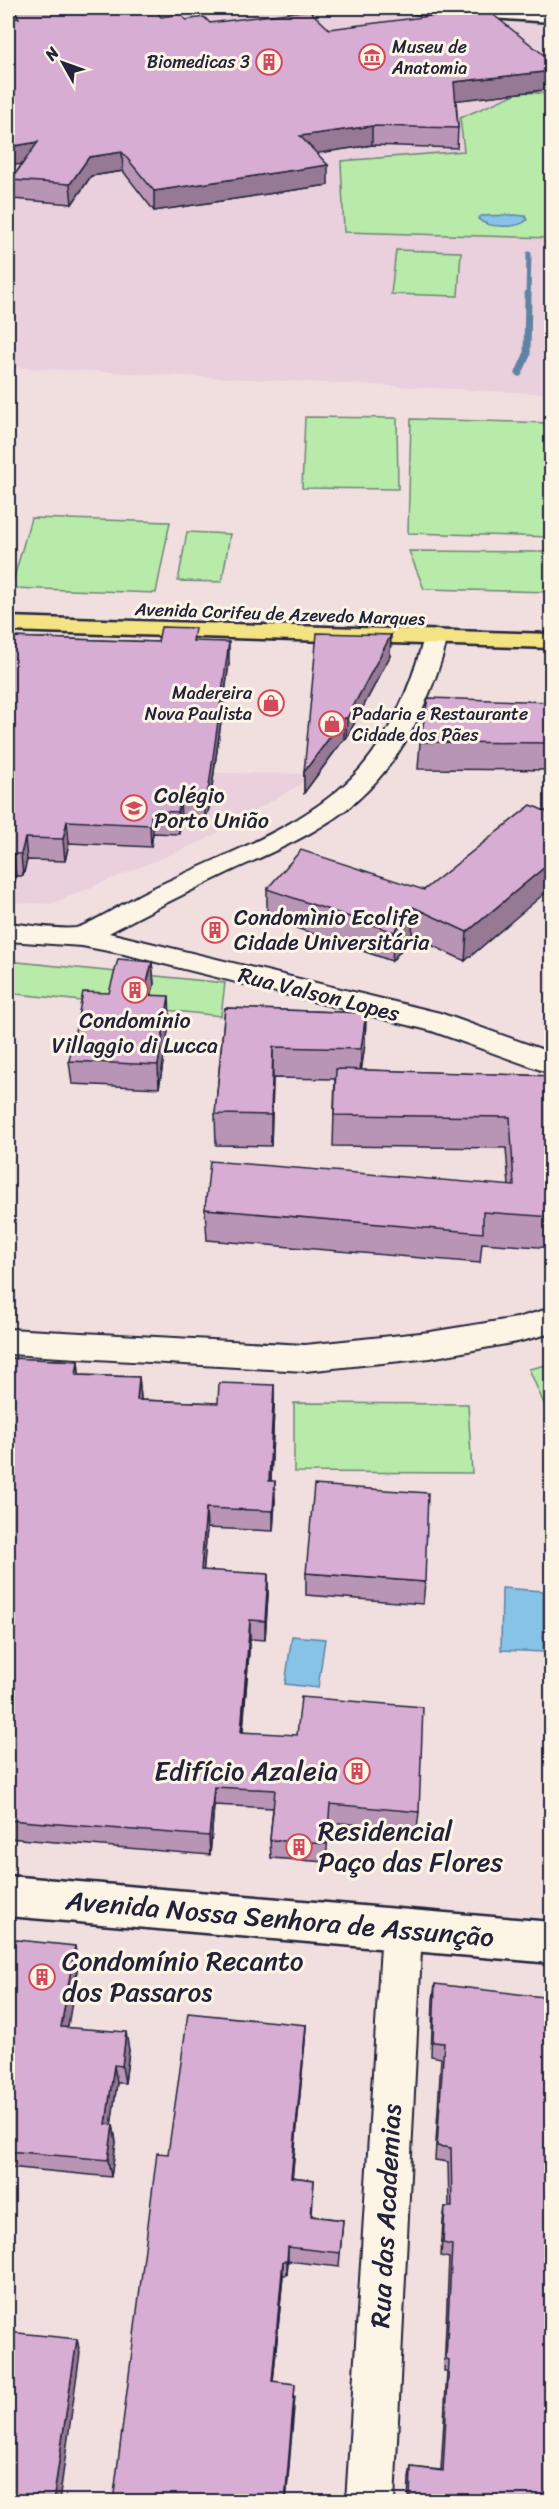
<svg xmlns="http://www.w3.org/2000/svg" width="559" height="2509" viewBox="0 0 559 2509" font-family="Sriracha,sans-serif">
	<rect width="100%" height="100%" fill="#f1dfe0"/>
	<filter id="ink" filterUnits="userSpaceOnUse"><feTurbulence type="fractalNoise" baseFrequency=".0167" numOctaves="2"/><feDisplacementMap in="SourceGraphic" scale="12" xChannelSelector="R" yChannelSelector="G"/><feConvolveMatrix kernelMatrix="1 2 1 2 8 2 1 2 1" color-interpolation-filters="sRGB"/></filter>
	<g filter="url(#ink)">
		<path fill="#e9d0dc" d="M8,8H551V394L8,367Z
			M8,762L219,773L318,774L203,841L51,904L8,902Z"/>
		<path fill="#b8eaaa" stroke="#6d8672" stroke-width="1.5" d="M520,92L551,94V238L344,232L341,161L464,151L460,118Z
			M396,250L461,252L458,296L391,294Z
			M305,417L397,418L398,489L302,488Z
			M411,419L551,423V537L408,533Z
			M31,518L170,522L156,593L11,588Z
			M187,532L230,534L222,582L178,581Z
			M409,551L551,552V592L424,589Z
			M8,961L225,983L221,1016L8,993Z
			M551,1364H552L551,1420L529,1369Z
			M294,1403L468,1404L472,1473L294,1472Z"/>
		<path fill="#87c3e6" stroke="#5f83a2" stroke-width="1.5" d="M514,215L525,216L527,220C518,229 487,228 478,219L481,216Z
			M502,1588L543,1591V1652L501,1650Z
			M292,1636L325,1639L318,1688L285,1684Z"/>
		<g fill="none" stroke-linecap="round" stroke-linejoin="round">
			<path stroke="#5f83a2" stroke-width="5" d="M528,295L529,254"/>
			<path stroke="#5f83a2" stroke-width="7" d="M519,373L527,355L528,294"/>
			<g stroke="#22223b" stroke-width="4">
				<path id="minor" d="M436,630L444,632L448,637C433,693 409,748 368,790C331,828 279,849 231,871C190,891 149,911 109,933L440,1013L552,1053V1074L432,1031L124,954L82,946L8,941V923C27,925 59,930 76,928C87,926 128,901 141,894C213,858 307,829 361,768C393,731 412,683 424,637L428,632Z
					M552,1308V1333L517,1342L430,1358L305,1371L8,1354V1329L305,1345L430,1332L517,1318Z
					M402,1911L416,1916L422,1930L394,2502H346L382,1930L388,1916Z"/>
			</g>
			<g stroke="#22223b" stroke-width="5">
				<path id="tertiary" d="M8,8H61L53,13L8,18Z
					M407,8H478L552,12V22L414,13L409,11Z
					M8,1876L552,1922V1963L8,1916Z"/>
			</g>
			<g stroke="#22223b" stroke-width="5">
				<path id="primary" d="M8,617L552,634V648L8,631Z"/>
			</g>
			<use href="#minor" fill="#fcf5e5" fill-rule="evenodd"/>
			<use href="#tertiary" fill="#fcf5e5" fill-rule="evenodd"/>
			<use href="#primary" fill="#f4e382" fill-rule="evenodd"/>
		</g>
		<path fill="#b995b5" stroke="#22223b" stroke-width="1.5" d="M14,11L161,17L210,23L329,29L549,59L552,50V89L456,100L458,128L457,148L372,145L316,153L328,185L154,211L123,171L91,176L72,204L13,199L11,180L22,164Z
			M391,635L390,656L346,739H344L304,793V772Z
			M8,637L158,642L195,641L229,663L209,808L205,822L181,820L179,834L153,833L151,847L69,843L65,861L27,860L23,876H16L15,882L8,881Z
			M552,702V770L418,769L420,742Z
			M531,805L465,961L412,936L392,961L267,918V889L424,890Z
			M152,962L154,985L151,995L170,1018L159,1088L72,1084L69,1061L109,993Z
			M225,1008L366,1013L365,1044L361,1070L552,1076V1248L482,1243L480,1263L207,1240L205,1209L509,1186L506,1148L333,1146L335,1079L273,1078L271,1146L216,1145L215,1114Z
			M8,1358L78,1361L79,1375L139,1377L141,1400L218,1403L274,1385V1406L271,1481L275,1501L273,1531L207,1528L203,1571L268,1574V1594L265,1640L250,1639L243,1732L419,1812L417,1830L329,1822L326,1862L271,1858L270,1840L273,1808L214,1805L210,1855L8,1838Z
			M306,1573L425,1582L423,1604L306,1595Z
			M8,1939L78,1964L67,2027L129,2050L125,2083H117L111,2125H113L116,2142L111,2177L8,2167Z
			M435,1984L552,2502H408L409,2478L411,2467L441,2470L447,2371H444L449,2258L441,2256L443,2221L445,2207H449L448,2162L435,2160L441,2058L431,2056L433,2000Z
			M306,2025L305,2041L292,2177L314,2180L312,2216L343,2220L339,2267L288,2261L287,2275H283L273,2381L295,2396L286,2502L168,2154Z"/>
		<path fill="#967994" stroke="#22223b" stroke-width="1.5" d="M552,71V89L453,101L454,82Z
			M372,126V145L300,156V136Z
			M38,142L39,162L8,166V147Z
			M122,152L123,171L91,176L72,204L70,184L89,157Z
			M328,165V185L154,211V191Z
			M391,635L390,656L346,739L347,718Z
			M229,642V663L209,808L205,822V800Z
			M344,718V739L304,793V772Z
			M180,798L181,820L179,834L178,812Z
			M152,811L153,833L151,847L150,825Z
			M67,821L69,843L65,861L63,839Z
			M25,838L27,860L23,876L21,854Z
			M14,854L16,876L15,882L12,860Z
			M552,861V887L465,961L467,932Z
			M413,907L412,936L392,961L394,932Z
			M152,962L154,985L145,1017L144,995Z
			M169,996L170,1018L159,1088L158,1065Z
			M366,1013L365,1044L360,1080L361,1049Z
			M273,1047V1078L271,1146V1115Z
			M78,1361L80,1382L76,1375Z
			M139,1377L141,1397L138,1420L137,1400Z
			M274,1385V1406L270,1501L269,1481Z
			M275,1481V1501L273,1531V1511Z
			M206,1508L207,1528L202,1590L201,1570Z
			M268,1574V1594L265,1640V1621Z
			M250,1620V1639L241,1751V1732Z
			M214,1787V1805L210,1855L209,1836Z
			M75,1946L78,1964L65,2045L61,2027Z
			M306,2025L305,2041L291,2191V2177Z
			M126,2032L129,2050L125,2083L122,2066Z
			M114,2065L117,2083L109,2141L106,2124Z
			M113,2125L116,2142L111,2177L108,2160Z
			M288,2247V2261L287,2275V2261Z
			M283,2261V2275L272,2393V2381Z
			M77,2339L80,2353L59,2502H53Z
			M295,2384L286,2502H285Z"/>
		<path fill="#d7add3" stroke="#22223b" stroke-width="1.5" d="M42,8H153L161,17L180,14L186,20L204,17L210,23L309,10L329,29L486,9L549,59L552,50V71L454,82L458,128L372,126L300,136L328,165L154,191L122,152L89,157L70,184L11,180L38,142L8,147V19L19,18L14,11Z
			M161,627L195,628L193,641L229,642L209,786L205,800L180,798L178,812L152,811L150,825L67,821L63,839L25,838L21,854H14L12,860L8,859V637L158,642Z
			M317,633L391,635L347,718H344L304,772Z
			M428,698L552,702V743L420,742Z
			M531,805L552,814V861L467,932L413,907L394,932L267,889L301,850L424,890Z
			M118,959L152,962L144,995L169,996L158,1065L69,1061L83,992L109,993Z
			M225,1008L366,1013L361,1049L273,1047L271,1115L215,1114Z
			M336,1069L552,1076V1217L483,1212V1233L205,1209L210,1161L514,1186L510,1117L334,1115Z
			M8,1358L78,1361L76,1375L139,1377L137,1400L218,1403L219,1383L274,1385L269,1481H275L273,1511L206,1508L201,1570L268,1574L265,1621L250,1620L241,1732L297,1735L301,1697L423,1707L419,1812L330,1804L327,1844L270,1840L275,1790L214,1787L209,1836L8,1820Z
			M314,1485L428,1493L425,1582L306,1573Z
			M8,1939L75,1946L61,2027L126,2032L122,2066L114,2065L106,2124L113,2125L108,2160L8,2151Z
			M435,1984L552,1998V2502H410L411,2467L443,2471L449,2360L446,2359L452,2245L443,2243L445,2207H452L451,2148L437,2146L444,2043L433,2042Z
			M188,2013L306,2025L291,2177L314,2180L311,2216L343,2220L340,2253L288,2247L287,2261H283L272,2381L295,2384L285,2502H113L157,2153L168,2154Z
			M8,2332L77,2339L53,2502H8Z"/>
	</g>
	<defs>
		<g id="museum-ring" transform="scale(1.35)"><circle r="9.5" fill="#fcf5e5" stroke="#d1495b" stroke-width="1.5"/><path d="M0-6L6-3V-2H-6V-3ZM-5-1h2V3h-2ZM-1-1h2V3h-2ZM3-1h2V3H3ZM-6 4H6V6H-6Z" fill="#d1495b"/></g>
		<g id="building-ring" transform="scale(1.35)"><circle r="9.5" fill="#fcf5e5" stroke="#d1495b" stroke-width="1.5"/><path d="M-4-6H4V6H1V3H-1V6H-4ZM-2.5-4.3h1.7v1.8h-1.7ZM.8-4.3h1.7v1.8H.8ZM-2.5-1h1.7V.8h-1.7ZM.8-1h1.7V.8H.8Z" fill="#d1495b"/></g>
		<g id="shop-ring" transform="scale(1.35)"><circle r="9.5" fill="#fcf5e5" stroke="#d1495b" stroke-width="1.5"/><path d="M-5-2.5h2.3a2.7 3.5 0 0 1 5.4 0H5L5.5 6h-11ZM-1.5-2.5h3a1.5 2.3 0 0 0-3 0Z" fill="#d1495b"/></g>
		<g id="school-ring" transform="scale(1.35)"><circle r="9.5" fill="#fcf5e5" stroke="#d1495b" stroke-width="1.5"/><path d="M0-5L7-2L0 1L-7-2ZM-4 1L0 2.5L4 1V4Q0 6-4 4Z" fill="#d1495b"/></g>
	</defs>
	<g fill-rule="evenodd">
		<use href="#museum-ring" x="372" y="57"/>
		<use href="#building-ring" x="269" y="62"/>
		<use href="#shop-ring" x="271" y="703"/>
		<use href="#shop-ring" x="332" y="724"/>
		<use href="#school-ring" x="134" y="808"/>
		<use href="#building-ring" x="215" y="930"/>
		<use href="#building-ring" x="135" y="990"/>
		<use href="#building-ring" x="357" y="1771"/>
		<use href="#building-ring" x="299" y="1847"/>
		<use href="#building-ring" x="42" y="1977"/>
	</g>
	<g text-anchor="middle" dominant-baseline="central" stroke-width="6" stroke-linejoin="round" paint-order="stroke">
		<g font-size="18" fill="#22223b" stroke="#fcf5e5" text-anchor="start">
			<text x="392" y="47">Museu de<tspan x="392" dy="21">Anatomia</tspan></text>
			<text x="250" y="62" text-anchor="end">Biomedicas 3</text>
			<text x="252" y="693" text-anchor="end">Madereira<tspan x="252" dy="21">Nova Paulista</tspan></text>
			<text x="352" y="714">Padaria e Restaurante<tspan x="352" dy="21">Cidade dos Pães</tspan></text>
		</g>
		<g font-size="18" fill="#22223b" stroke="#fcf5e5">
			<text transform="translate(280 614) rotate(2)">Avenida Corifeu de Azevedo Marques</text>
		</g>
		<g font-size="22" fill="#22223b" stroke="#fcf5e5" text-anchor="start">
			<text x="154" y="795">Colégio<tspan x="154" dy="25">Porto União</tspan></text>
			<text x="234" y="917">Condomìnio Ecolife<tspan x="234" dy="25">Cidade Universitária</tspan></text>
			<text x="135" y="1020" text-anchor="middle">Condomínio<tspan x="135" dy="25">Villaggio di Lucca</tspan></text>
		</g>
		<g font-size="22" fill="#22223b" stroke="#fcf5e5">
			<text transform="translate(319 994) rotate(14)">Rua Valson Lopes</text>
		</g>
		<g font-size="27" fill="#22223b" stroke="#fcf5e5" text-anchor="start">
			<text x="338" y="1771" text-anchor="end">Edifício Azaleia</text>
			<text x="318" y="1831">Residencial<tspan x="318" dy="31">Paço das Flores</tspan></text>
			<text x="62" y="1961">Condomínio Recanto<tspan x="62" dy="31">dos Passaros</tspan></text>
		</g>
		<g font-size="27" fill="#22223b" stroke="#fcf5e5">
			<text transform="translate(280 1919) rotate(5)">Avenida Nossa Senhora de Assunção</text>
			<text transform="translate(386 2216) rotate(-87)">Rua das Academias</text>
		</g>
	</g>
	<rect width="559" height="2509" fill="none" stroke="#fcf5e5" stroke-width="30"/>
	<rect x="15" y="15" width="529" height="2479" fill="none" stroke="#22223b" stroke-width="2" filter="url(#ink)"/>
	<g transform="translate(63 63) rotate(310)" stroke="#fcf5e5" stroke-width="4.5" paint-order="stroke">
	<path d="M0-4.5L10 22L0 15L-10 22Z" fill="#22223b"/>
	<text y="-9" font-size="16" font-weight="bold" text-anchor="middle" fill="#22223b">N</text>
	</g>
</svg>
